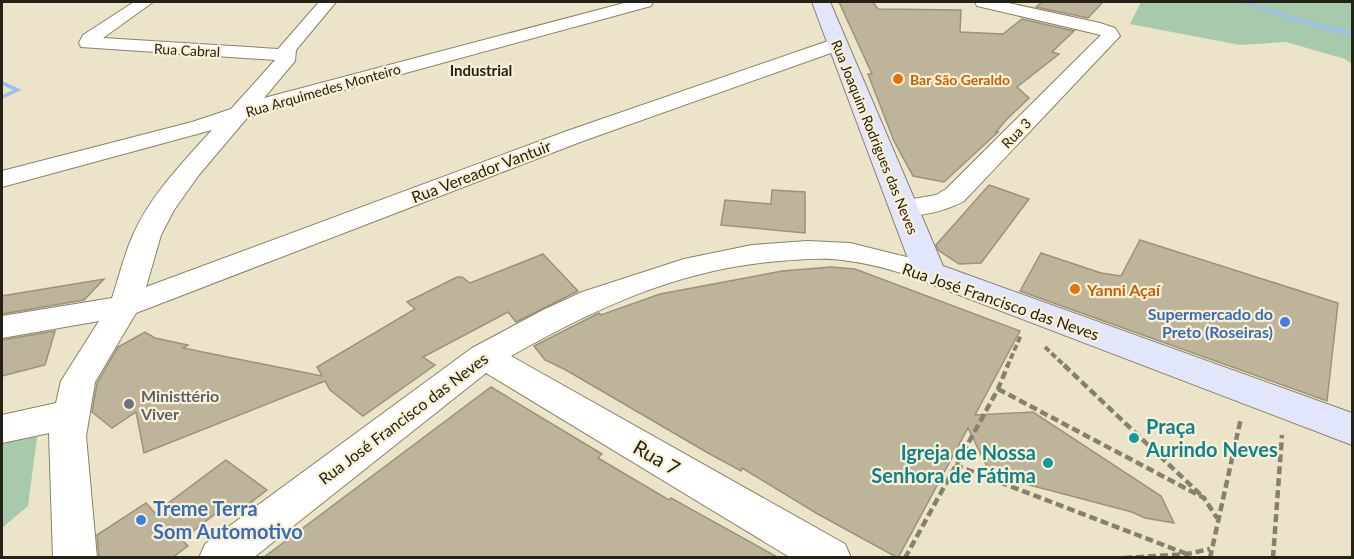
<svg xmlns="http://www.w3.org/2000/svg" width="1354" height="559" viewBox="0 0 1354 559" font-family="Lato,sans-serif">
	<rect width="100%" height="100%" fill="#ece4c8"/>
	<path fill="#a7caad" d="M1141,2H1352V64L1345,59L1286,42L1240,45L1130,24Z
		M38,430L28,506L2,528V439Z"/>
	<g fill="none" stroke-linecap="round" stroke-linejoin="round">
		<path fill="#96c1f0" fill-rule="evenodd" d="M1240,2H1246L1289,16L1352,32V36L1285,18Z
			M2,81L20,89L21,90L2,99V95L13,90L2,85Z"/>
	</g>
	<path fill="#bdb49a" stroke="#9b9379" stroke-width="1.5" d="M839,2H873L878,9L961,10L960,32L1003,34L1022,19L1074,31L1052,52L1059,54L1017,87L1029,98L1006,120L996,132H998L944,182L913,176L894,141L868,74H872Z
		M1042,2H1103L1088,18L1036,7Z
		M989,185L1029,199L981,263L959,264L938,250L936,245Z
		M772,190L805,192V233L721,225L725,200L771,204Z
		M1140,240L1338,303L1327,401L1020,291L1041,253L1101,273L1121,276Z
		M543,254L578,291L516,322L508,312L423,357L435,365L363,416L330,390L325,381L144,453L136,412L112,428L92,412L97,383L118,347L145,332L155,338L188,345L183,348L322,376L317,367L415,309L407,302L457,277H462L470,283Z
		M831,267L855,269L1020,331L975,415L1033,412L1161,496L1174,523L1145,518L1132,512L991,475L968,428L898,558L816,513L742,468L741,471L708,453L566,370L545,360L534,346L599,313L601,315L660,294L782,271Z
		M104,279L84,300L2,314V296Z
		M55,331L45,365L2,376V340Z
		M491,387L602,454L598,458L669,500L671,498L779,558H263Z
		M226,460L267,490L240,511L229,503L182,540L188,546L172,558H99L97,535L146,503L155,513Z"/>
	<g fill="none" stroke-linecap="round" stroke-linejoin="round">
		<g stroke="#8a8268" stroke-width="2">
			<path id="street" d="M134,2H153L103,38L278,49L319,2H336L296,50L295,61L264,98L628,2H653L651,6L281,107L247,118L198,176L174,210L161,235L146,287L567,131L831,40H845L847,44L845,48L583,141L136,313L95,382L86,436L97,558H53L49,433L2,443V415L56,403L61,381L99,321L2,338V316L112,298C119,277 124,255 133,235C150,196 183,162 212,130L2,187V171L192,122L231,109L275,60L81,47L79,43L83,35Z
				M975,2H1004L1100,23L1115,28L1120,36L964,201C946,211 916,219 895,214L891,208L895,202L936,195L946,189L1101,35L977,6Z
				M807,241L850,243L939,265L944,272L939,279L929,281C903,274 876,264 849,261C827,257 803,259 780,261C682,268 595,308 511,356L845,544L851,558H791L486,373L253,558H199L205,544L472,348L543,310L582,292L684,259L752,245Z"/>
		</g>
		<g stroke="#8a8268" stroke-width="2">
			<path id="secondary" d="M812,2H830L943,266L1352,413V445L917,279L913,272Z"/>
		</g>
		<path stroke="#86816e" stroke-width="4" stroke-dasharray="6 3" stroke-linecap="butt" d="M1045,347L1066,367
			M1007,367L1021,335"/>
		<path stroke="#86816e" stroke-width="4.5" stroke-dasharray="8 4" stroke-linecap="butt" d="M1064,365L1204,498
			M998,389L1204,498L1217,518
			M955,465L1187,554
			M905,558L998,389L1008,365
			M1124,558L1187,554L1210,549
			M1210,558L1241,418
			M1273,558L1282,435"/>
		<use href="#street" fill="#fff" fill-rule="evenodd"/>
		<use href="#secondary" fill="#e2e6fa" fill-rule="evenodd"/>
	</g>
	<g fill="#e8710a" stroke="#faf1d5" stroke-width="2">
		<circle cx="898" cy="79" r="6"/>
		<circle cx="1075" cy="289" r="6"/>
	</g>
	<g fill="#3f7fe0" stroke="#faf1d5" stroke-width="2">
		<circle cx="1285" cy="322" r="6"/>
		<circle cx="141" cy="520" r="6"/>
	</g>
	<circle fill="#6b7280" stroke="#faf1d5" stroke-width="2" cx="129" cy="404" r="6"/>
	<g fill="#0f9aa8" stroke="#faf1d5" stroke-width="2">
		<circle cx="1134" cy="438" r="6"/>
		<circle cx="1048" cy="463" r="6"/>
	</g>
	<g text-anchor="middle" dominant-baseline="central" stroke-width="4.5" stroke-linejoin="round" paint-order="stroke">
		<g font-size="14" fill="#242117" stroke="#faf1d5">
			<text transform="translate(187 50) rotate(3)">Rua Cabral</text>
			<text transform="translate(323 90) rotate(-16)">Rua Arquimedes Monteiro</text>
			<text transform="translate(1016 133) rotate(-46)">Rua 3</text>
			<text transform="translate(875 137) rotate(68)">Rua Joaquim Rodrigues das Neves</text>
		</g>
		<g font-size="14" font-weight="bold" fill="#c56008" stroke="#faf1d5" text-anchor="start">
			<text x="910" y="79">Bar São Geraldo</text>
		</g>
		<g font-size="15" font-weight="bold" fill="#242117" stroke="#faf1d5">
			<text x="481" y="70">Industrial</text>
		</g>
		<g font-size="16" fill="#242117" stroke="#faf1d5">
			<text transform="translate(481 171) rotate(-21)">Rua Vereador Vantuir</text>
			<text transform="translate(1001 301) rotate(19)">Rua José Francisco das Neves</text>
			<text transform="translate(403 418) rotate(-37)">Rua José Francisco das Neves</text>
		</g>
		<g font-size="16" font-weight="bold" fill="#c56008" stroke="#faf1d5" text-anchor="start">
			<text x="1087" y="289">Yanni Açaí</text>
		</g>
		<g font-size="16" font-weight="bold" fill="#366cbe" stroke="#faf1d5" text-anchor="end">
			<text x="1273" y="313">Supermercado do<tspan x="1273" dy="18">Preto (Roseiras)</tspan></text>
		</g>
		<g font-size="16" font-weight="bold" fill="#5b616d" stroke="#faf1d5" text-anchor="start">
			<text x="141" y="395">Ministtério<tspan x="141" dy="18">Viver</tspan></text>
		</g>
		<g font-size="20" font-weight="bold" fill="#0d838f" stroke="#faf1d5" text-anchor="start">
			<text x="1146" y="426">Praça<tspan x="1146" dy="23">Aurindo Neves</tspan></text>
			<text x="1036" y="452" text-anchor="end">Igreja de Nossa<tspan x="1036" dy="23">Senhora de Fátima</tspan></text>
		</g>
		<g font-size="20" fill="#242117" stroke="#faf1d5">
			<text transform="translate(657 457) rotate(30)">Rua 7</text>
		</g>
		<g font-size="20" font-weight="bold" fill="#366cbe" stroke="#faf1d5" text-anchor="start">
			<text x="153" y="508">Treme Terra<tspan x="153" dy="23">Som Automotivo</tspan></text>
		</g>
	</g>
	<rect width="1354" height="559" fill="none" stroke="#242117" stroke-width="6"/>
</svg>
